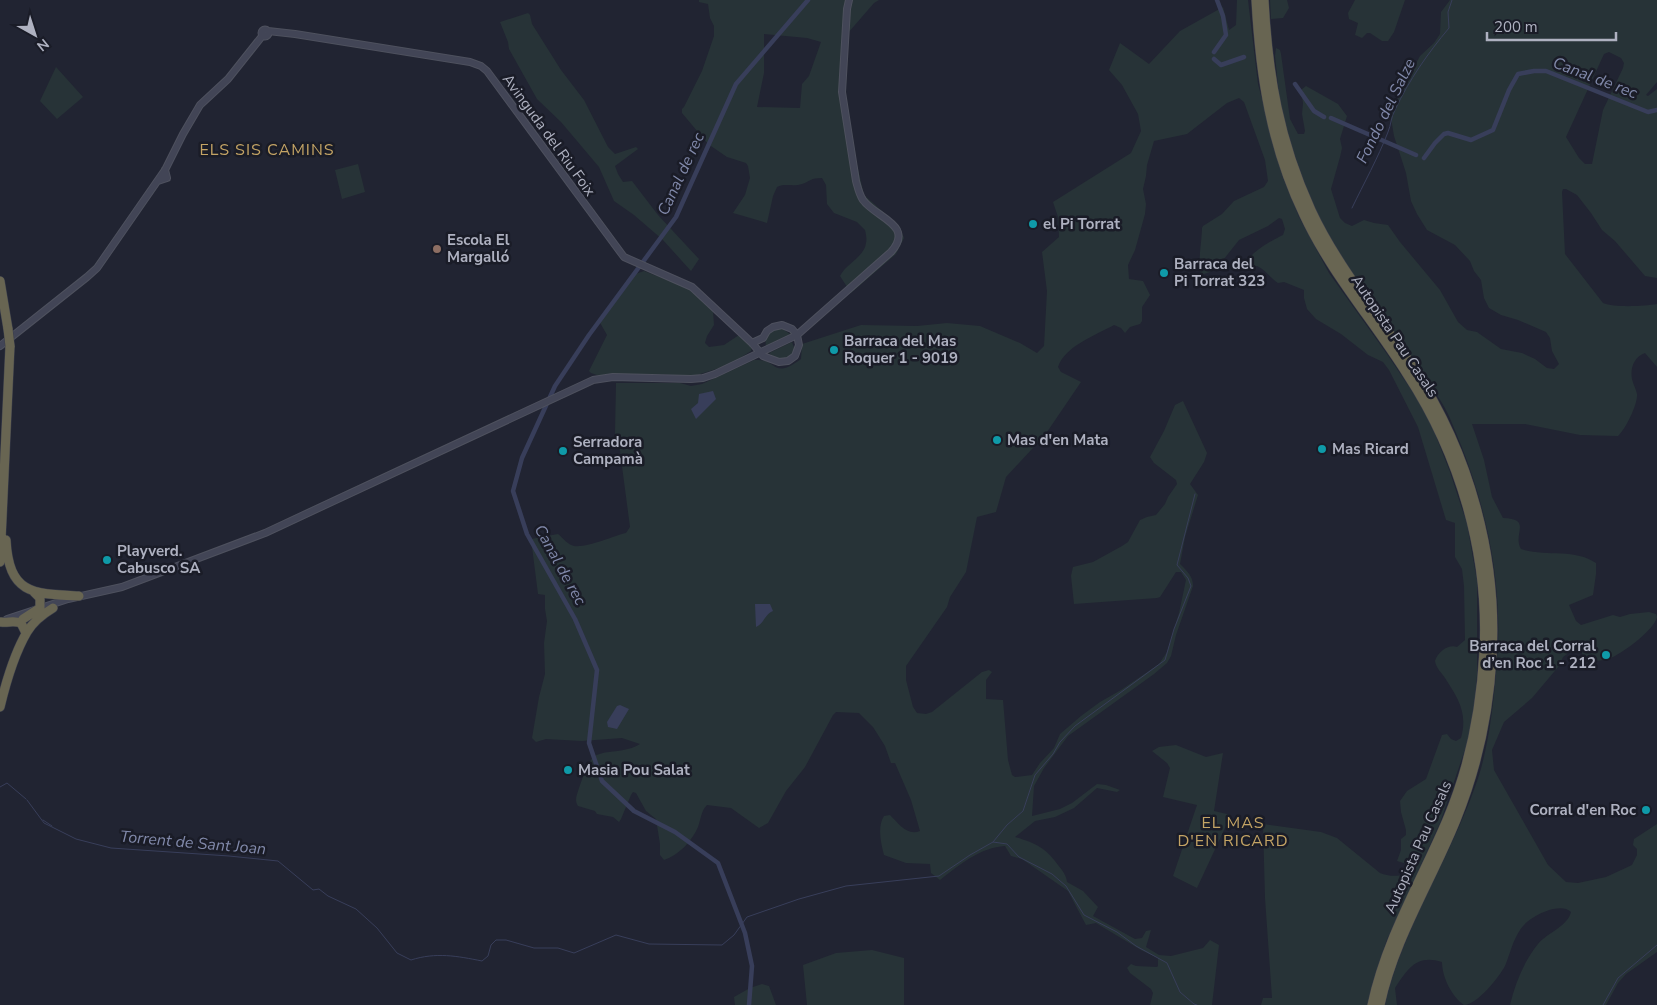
<svg xmlns="http://www.w3.org/2000/svg" width="1657" height="1005" viewBox="0 0 1657 1005" font-family="'Nunito Sans',sans-serif">
	<rect width="100%" height="100%" fill="#212432"/>
	<path fill="#273337" fill-rule="evenodd" d="M699,0H879L874,3L848,33L845,112L864,195L900,227L904,238L896,254L851,293L840,276C846,264 865,256 866,243C867,239 866,234 865,230L857,222L834,213L827,204L826,185L822,178C810,178 811,181 802,184C794,187 785,183 777,187L773,196L767,223L733,213L745,195L750,178L748,166L746,163L727,157L708,144L682,113V109L684,107L702,71L714,36V26L710,18L708,4L699,2ZM764,34L807,38L821,42L809,76L802,84L800,108L757,107L764,73Z
		M1237,0H1248L1258,84L1283,178L1299,217L1329,273L1387,354L1418,400L1430,421L1450,472L1467,524L1477,581V675L1472,729L1440,823L1386,942L1367,1005H1261L1263,998H1272L1265,898L1263,824L1321,832L1337,838L1380,873C1390,877 1405,878 1411,868L1407,864L1397,861L1401,850V839L1406,835V830L1401,812L1400,801L1407,791L1426,779L1442,735L1447,734L1451,739L1456,741L1461,738C1468,713 1458,698 1445,678C1441,672 1436,668 1435,661C1438,652 1448,644 1457,647L1465,640L1464,586L1462,569L1455,557V523L1446,520L1418,427L1389,370L1383,362L1368,355L1341,334L1316,319L1307,309L1304,298V290L1284,282L1278,283C1270,278 1266,270 1257,266L1248,268L1246,266C1247,253 1273,240 1283,235L1285,229L1282,219L1279,218L1268,226L1239,240L1220,264L1210,272L1201,275C1197,268 1202,240 1202,228L1203,226L1222,214L1234,201L1264,187L1268,181L1265,160L1244,102L1239,98L1227,103L1187,134L1154,141L1147,165L1146,176L1143,189L1146,204L1145,214L1135,250L1128,265L1129,279L1143,281L1150,295L1142,307V321L1140,324L1130,327L1125,333L1121,328L1114,325C1096,335 1065,346 1058,367L1061,372L1081,382L1045,435L1006,477L996,512L977,517L966,572L950,597L947,607L906,666V680L913,707L917,713L926,714L932,712L982,672L989,670L992,672L986,680V699L1003,700L1008,760L1012,775L1015,777L1032,775L1040,763L1054,748L1060,734L1081,716L1100,702L1121,690L1159,664L1167,652L1179,613L1186,580L1181,572H1176L1160,597L1157,598L1074,604L1071,576L1073,567L1093,562L1122,546L1128,542L1140,520L1147,517L1156,515L1165,504L1168,497L1177,484L1176,480L1154,463L1150,457L1164,431L1175,405L1183,401L1207,453L1204,462L1190,484L1198,495L1185,537L1180,564C1187,571 1193,576 1193,586L1176,635L1171,656L1167,663L1154,674L1068,736L1044,768L1034,786L1032,816L1060,809L1072,803L1097,784L1106,785L1120,790L1117,792L1097,788L1074,808L1055,817L1035,821L1015,837C1035,843 1045,847 1058,865C1063,871 1066,875 1067,882L1083,891L1098,907L1093,916L1135,939L1142,938L1146,931L1151,930L1146,947L1159,955L1171,956L1203,948L1210,940L1219,945L1212,1005H1150L1153,993L1151,989L1130,973L1127,968L1131,964L1136,966L1157,967L1158,966V958L1141,950L1096,923L1086,925L1068,891L1022,859L1011,856L1005,846C981,847 959,865 940,880L931,873L930,864L906,863L884,855C881,843 877,827 884,816L890,815C899,824 907,836 920,831L911,800L895,763H891L885,746L873,727L859,713L836,712L833,715L805,767L786,791L768,823L759,828L731,808L707,805C701,811 701,819 698,827C692,841 679,855 664,860L660,855V844L656,819L646,811L636,793L633,792L631,795L621,819L619,822L613,817L597,814L595,811L578,806C574,800 577,795 579,788C582,780 588,760 595,756C604,750 627,753 640,744L622,738L582,741L546,739L536,742L532,738L539,697L545,674L544,643L547,621L545,609V595L538,594L531,539L558,534C563,538 568,545 574,546C587,548 613,536 626,533L630,527L620,451L615,433L616,383H680L691,386L702,384L754,360C779,358 771,381 801,359L802,344L861,325L917,326L947,323L980,326L1020,343L1037,353L1044,346L1047,291L1042,252L1059,237L1058,217L1053,202L1131,153L1141,131L1138,114L1122,85L1109,70L1120,43L1149,64L1180,31L1223,7L1229,30L1236,25Z
		M1270,0H1287L1289,8L1283,18L1271,19Z
		M1355,0H1405L1394,32L1388,41H1382L1370,33H1367L1362,38L1355,35L1358,23L1349,19L1348,13Z
		M1450,0H1657V82L1646,95L1648,96L1657,89V278L1645,276L1615,241L1602,230L1591,213L1577,195L1566,189H1563L1562,192L1565,254L1603,303C1615,308 1645,306 1657,304V367L1645,353C1634,357 1630,368 1632,379C1633,384 1636,389 1637,394C1638,404 1625,430 1618,436L1580,435L1525,424H1472L1484,460L1492,497L1503,518C1533,519 1512,534 1521,549C1545,557 1575,548 1596,563V574L1593,595L1569,605L1576,621L1581,625L1613,615L1620,617L1630,614L1649,612L1656,614L1657,617C1654,630 1625,651 1613,657C1604,661 1594,662 1585,659L1580,650L1574,649L1563,657L1559,666L1532,698L1504,722L1492,750L1494,770L1548,865L1566,882L1578,883L1606,877L1632,865L1637,855V849L1633,845L1634,839L1657,824V952L1626,974L1618,983L1606,1005H1510C1515,984 1524,961 1538,944C1547,933 1568,926 1571,912C1566,907 1559,908 1553,909C1541,912 1526,920 1520,930C1513,940 1510,954 1505,966C1499,977 1477,1005 1464,1005C1452,997 1442,977 1442,962C1416,954 1408,969 1395,988L1397,1005H1385C1402,930 1449,860 1475,787C1489,750 1494,700 1497,661C1503,587 1488,513 1461,445C1455,431 1450,416 1442,403C1423,372 1402,342 1380,314C1370,300 1358,287 1349,273C1323,231 1303,184 1289,137C1287,127 1283,117 1281,107C1278,90 1277,73 1275,56L1276,48L1280,50L1281,54L1290,119L1298,134H1304L1305,131L1302,114L1303,103L1301,90L1306,86L1338,104L1347,116L1340,139L1342,148L1340,157L1331,189L1340,218L1345,223L1352,226L1364,220L1374,223L1388,225L1400,242L1440,290L1458,322L1467,330L1477,332L1501,349L1522,353L1535,359L1547,368L1554,369L1559,364L1552,351L1550,338L1546,332L1518,320L1501,315L1489,308L1484,298L1481,280L1474,271L1470,261L1455,245L1427,230L1417,214L1411,201L1406,173L1394,136L1390,112L1420,56L1434,43L1440,34L1441,12ZM1609,52L1621,58L1624,63L1623,68L1603,110L1592,164H1585L1579,158L1566,137L1604,54Z
		M528,13L530,15L532,24L561,70L584,100L608,147L615,154L636,147L638,149L615,166L618,174L623,182L632,181L658,215L699,259L691,271L663,240L634,215L614,201L599,167L561,122L537,99L509,49L508,42L500,22Z
		M56,67L83,97L57,119L40,101Z
		M358,164L365,192L342,199L335,170Z
		M644,271L688,288L713,311L714,325L707,336L705,343L709,347L724,345L739,335L752,346L751,351L729,365L694,376L652,374L597,375L591,373L589,371L607,335L599,321L630,276Z
		M781,328L790,334L766,346C764,335 770,329 781,328Z
		M792,342L795,350C788,361 777,361 769,353Z
		M1176,745L1206,757L1223,753L1214,811L1231,815L1197,888L1173,876L1197,805L1163,797L1170,768L1167,763L1152,751L1159,747Z
		M872,950L904,958V1005H807L803,965L836,953Z
		M762,984L769,986L776,1005H735L734,997L750,988Z"/>
	<path fill="#383e5a" d="M713,391L716,399L696,419L691,409L698,403L699,394Z
		M770,604L773,611C764,615 764,624 756,627L755,604Z
		M620,705L629,709L617,729L608,727L607,722L617,706Z"/>
	<g fill="none" stroke-linecap="round" stroke-linejoin="round">
		<path stroke="#383e5a" stroke-width="1" d="M1352,208C1364,183 1378,158 1388,132C1391,125 1391,117 1395,110C1409,80 1428,53 1449,28L1448,12L1452,0
			M0,787L7,783L26,799
			M27,800L44,823L76,839L111,848L229,856L278,861L313,890L319,889L328,896L356,909L377,928L397,953L411,960C436,952 457,956 482,961L488,956L491,945L496,940H506L534,948H558L574,953L616,935L649,944L722,945L734,935L747,917L799,899L846,886L939,876L970,855L993,842L1007,844L1019,857L1052,874L1066,886L1084,915L1117,932L1136,946L1167,963L1180,992L1194,1004L1197,1005
			M43,820L52,826
			M993,842L1007,825L1023,811L1035,775L1053,754L1060,742L1075,726L1165,660L1174,629L1191,586L1188,578L1177,565L1195,494
			M1603,1005L1618,978L1657,945"/>
		<path stroke="#383e5a" stroke-width="4.5" d="M1214,52L1226,35L1223,16L1217,0
			M1214,59L1221,65L1244,57
			M1295,84L1314,111L1324,117
			M1331,118L1416,155
			M1424,158L1435,143L1444,134L1448,133L1471,140L1493,130L1509,90L1518,74L1534,71H1546L1648,112L1657,110
			M749,1005L752,966L745,933L718,863L675,832L634,811L602,781L589,743L597,670L575,619L527,534L513,491L522,458L555,386L589,335L676,217L736,84L808,0"/>
		<g stroke="#4e515e" stroke-width="8">
			<path id="secondary" d="M261.5 33a3.5 3.5 0 1 1 7 0a3.5 3.5 0 1 1-7 0Z
				M268,31L295,34L470,62L481,66L487,71L624,257L692,287L752,343L763,356L779,362L788,361L795,356L799,345L797,335L792,329L782,325L773,327L767,331L763,338L752,343
				M158,181L167,178L165,170
				M0,346L87,277L97,268L165,170L183,134L200,105L228,79L263,35
				M7,619L68,599L122,587L265,533L593,380L613,377L691,379L703,378L715,374L797,335L891,252C915,225 876,218 863,200C859,194 858,188 856,181L842,92L847,9L849,0"/>
		</g>
		<g stroke="#3b3e4b" stroke-width="10">
			<path id="highway" d="M1256,0C1260,75 1271,147 1304,215C1331,273 1373,320 1407,374C1460,455 1489,554 1484,651C1481,709 1470,766 1447,820C1421,881 1386,939 1372,1005
				M1264,0C1268,76 1279,140 1311,210C1338,268 1379,315 1414,369C1469,453 1498,556 1492,657C1489,713 1477,768 1456,820C1431,882 1394,939 1380,1005
				M0,281L8,329
				M6,540C9,594 32,594 79,596
				M0,562L10,346
				M23,619L40,608V598L34,592
				M1,622C9,623 13,620 21,623L26,633
				M0,707C6,682 14,654 27,632C33,622 43,614 53,608"/>
		</g>
		<use href="#secondary" stroke="#424556" stroke-width="6"/>
		<use href="#highway" stroke="#686552" stroke-width="9"/>
		<g stroke="#3b3e4b" stroke-width="10" stroke-linecap="butt">
			<path id="highway-bridge" d="M8,329L10,346"/>
		</g>
		<use href="#highway-bridge" stroke="#686552" stroke-width="9"/>
	</g>
	<g fill="#0f9aa8" stroke="#1a1c27" stroke-width="2">
		<circle cx="1033" cy="224" r="5"/>
		<circle cx="1164" cy="273" r="5"/>
		<circle cx="834" cy="350" r="5"/>
		<circle cx="997" cy="440" r="5"/>
		<circle cx="1322" cy="449" r="5"/>
		<circle cx="563" cy="451" r="5"/>
		<circle cx="107" cy="560" r="5"/>
		<circle cx="1606" cy="655" r="5"/>
		<circle cx="568" cy="770" r="5"/>
		<circle cx="1646" cy="810" r="5"/>
	</g>
	<circle fill="#8d6e63" stroke="#1a1c27" stroke-width="2" cx="437" cy="249" r="5"/>
	<g text-anchor="middle" dominant-baseline="central" stroke-width="5" stroke-linejoin="round" paint-order="stroke">
		<g font-size="15" fill="#aeb1c0" stroke="#1a1c27">
			<text transform="translate(549 135) rotate(54)">Avinguda del Riu Foix</text>
			<text transform="translate(1395 336) rotate(56)">Autopista Pau Casals</text>
			<text transform="translate(1418 847) rotate(-66)">Autopista Pau Casals</text>
		</g>
		<g font-size="15" font-weight="bold" fill="#aeb1c0" stroke="#1a1c27" text-anchor="start">
			<text x="1043" y="224">el Pi Torrat</text>
			<text x="447" y="240">Escola El<tspan x="447" dy="17">Margalló</tspan></text>
			<text x="1174" y="264">Barraca del<tspan x="1174" dy="17">Pi Torrat 323</tspan></text>
			<text x="844" y="341">Barraca del Mas<tspan x="844" dy="17">Roquer 1 - 9019</tspan></text>
			<text x="1007" y="440">Mas d'en Mata</text>
			<text x="573" y="442">Serradora<tspan x="573" dy="17">Campamà</tspan></text>
			<text x="1332" y="449">Mas Ricard</text>
			<text x="117" y="551">Playverd.<tspan x="117" dy="17">Cabusco SA</tspan></text>
			<text x="1596" y="646" text-anchor="end">Barraca del Corral<tspan x="1596" dy="17">d’en Roc 1 - 212</tspan></text>
			<text x="578" y="770">Masia Pou Salat</text>
			<text x="1636" y="810" text-anchor="end">Corral d'en Roc</text>
		</g>
		<g font-size="16" font-style="italic" fill="#8189aa" stroke="#1a1c27">
			<text transform="translate(1595 78) rotate(21)">Canal de rec</text>
			<text transform="translate(1386 111) rotate(-64)">Fondo del Salze</text>
			<text transform="translate(681 174) rotate(-65)">Canal de rec</text>
			<text transform="translate(560 565) rotate(61)">Canal de rec</text>
			<text transform="translate(193 843) rotate(5)">Torrent de Sant Joan</text>
		</g>
		<g font-size="16" letter-spacing="1" fill="#c4a465" stroke="#1a1c27">
			<text x="267" y="150">ELS SIS CAMINS</text>
			<text x="1233" y="823">EL MAS<tspan x="1233" dy="18">D'EN RICARD</tspan></text>
		</g>
	</g>
	<g transform="translate(35 35) rotate(141)" stroke="#1a1c27" stroke-width="4" paint-order="stroke">
	<path d="M0-4L9 19L0 12L-9 19Z" fill="#aeb1c0"/>
	<text y="-8" font-size="14" font-weight="bold" text-anchor="middle" fill="#aeb1c0">N</text>
	</g>
	<path d="M1487 32v8h129v-8" fill="none" stroke="#aeb1c0" stroke-width="2.5"/>
	<text x="1494" y="32" font-size="15" fill="#aeb1c0" stroke="#1a1c27" stroke-width="4" paint-order="stroke">200 m</text>
</svg>
